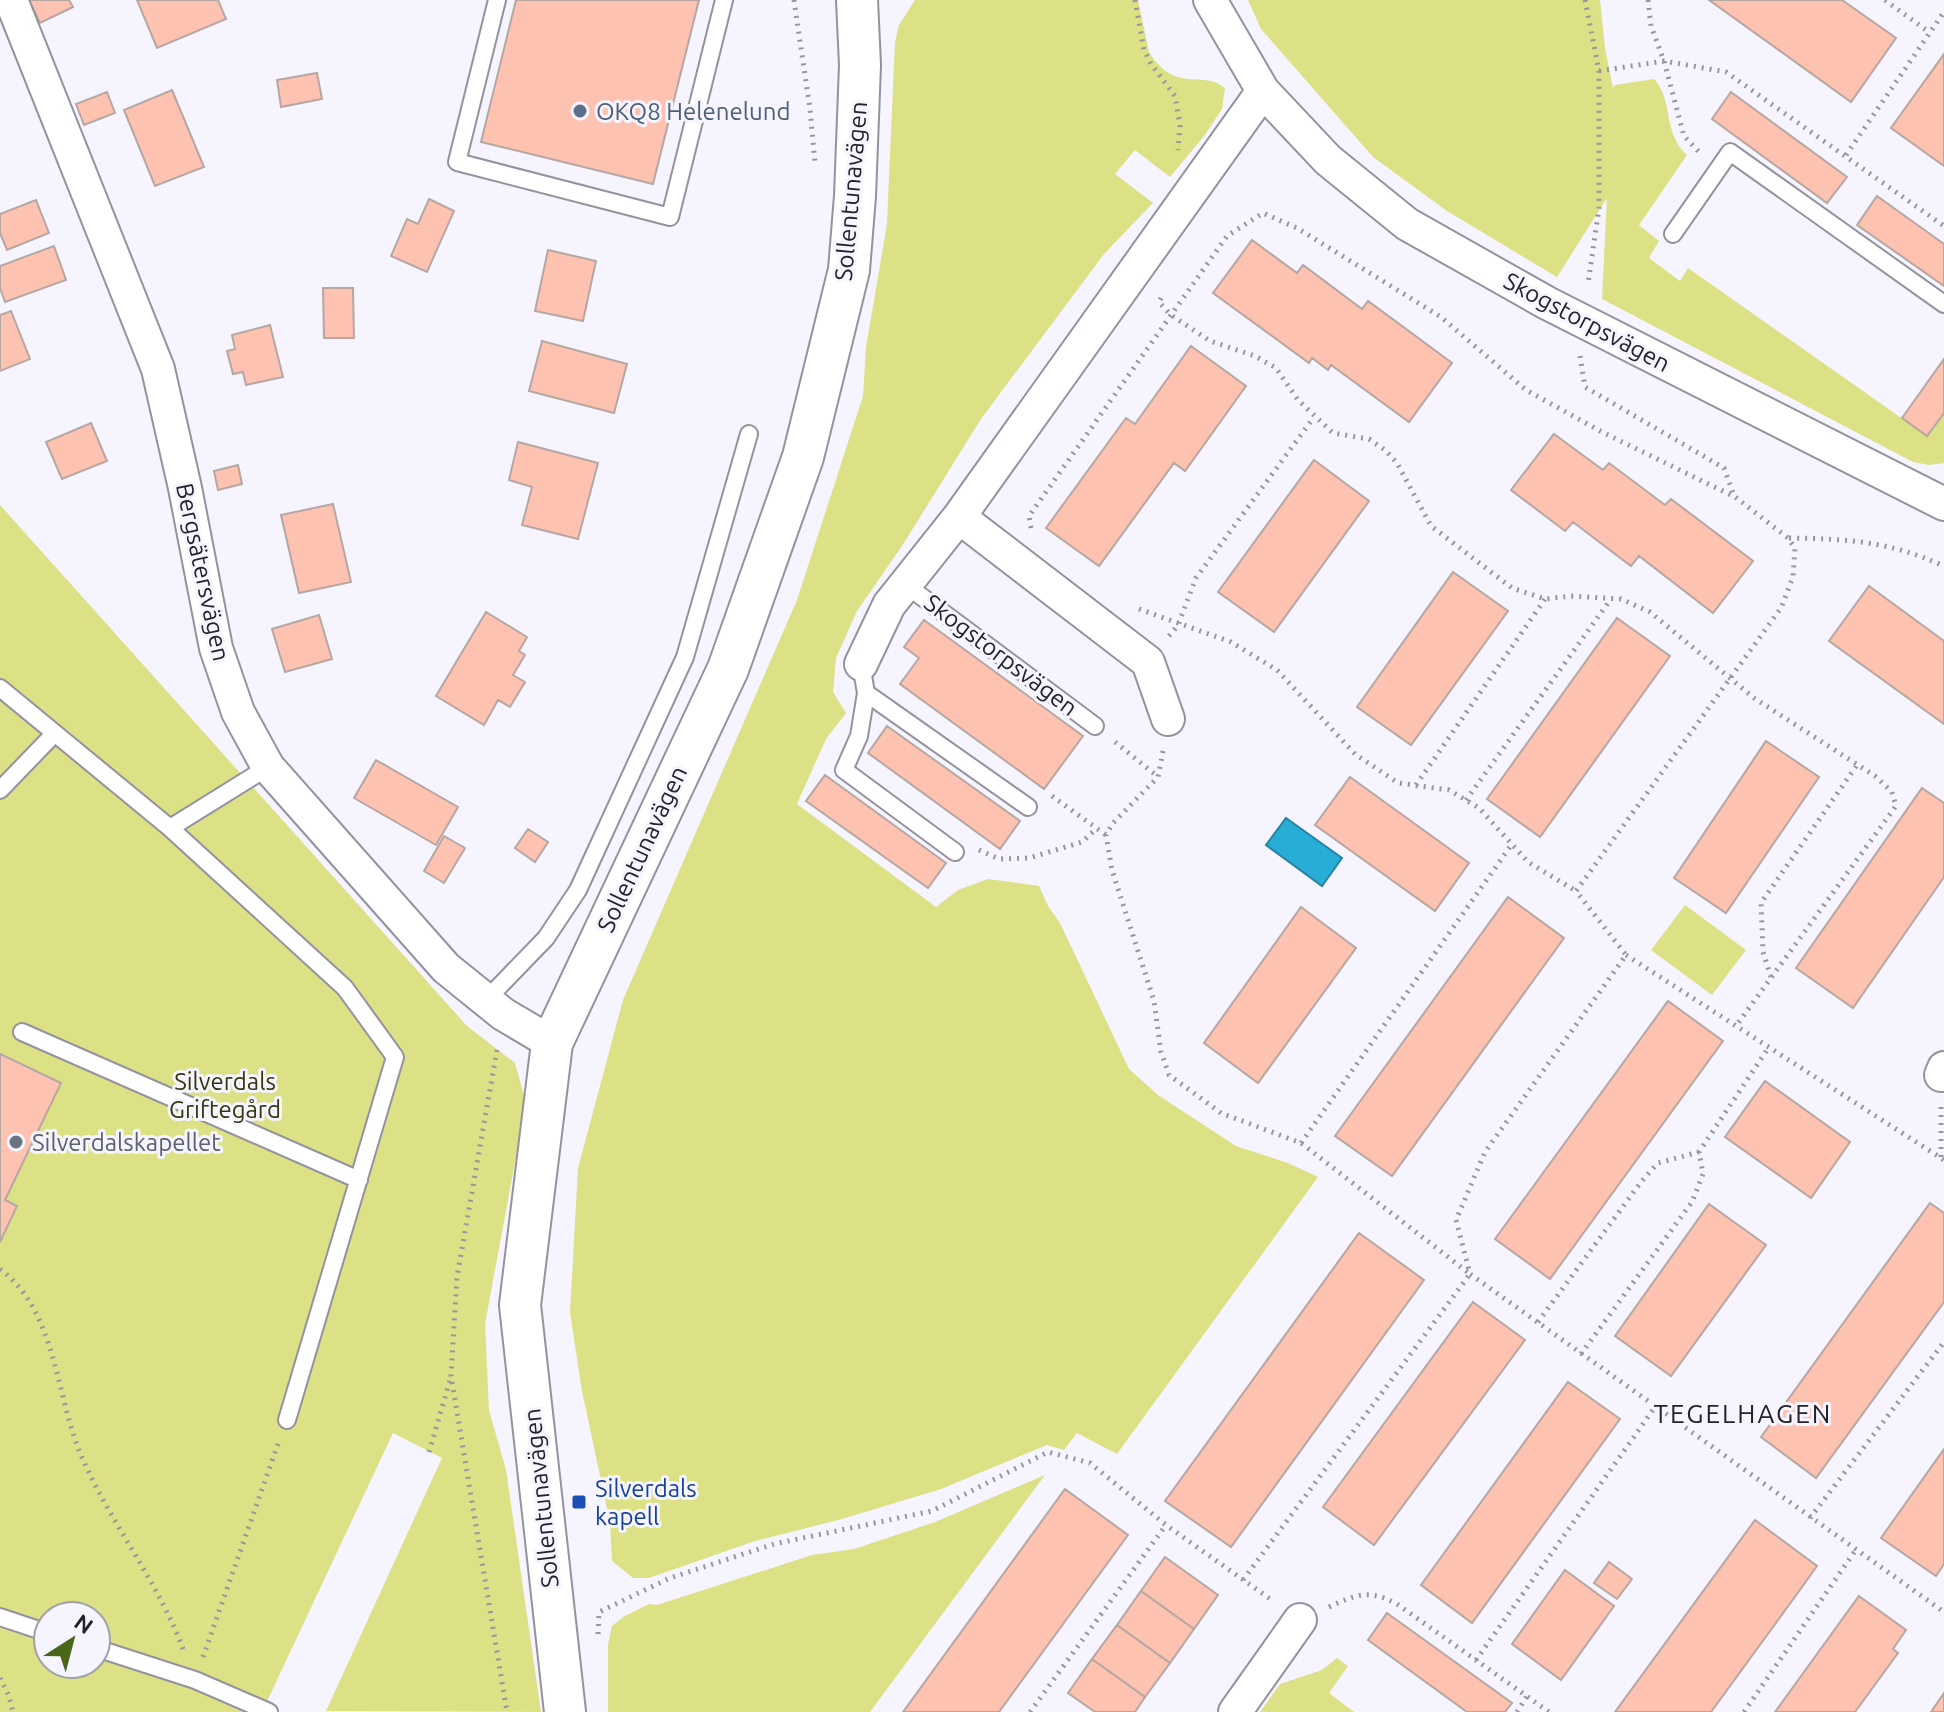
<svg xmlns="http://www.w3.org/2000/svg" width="1944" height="1712" viewBox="0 0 1944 1712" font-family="Ubuntu,sans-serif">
	<rect width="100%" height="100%" fill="#f5f4ff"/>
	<path fill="#dce186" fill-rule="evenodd" d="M915,0H1138L1149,52C1176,95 1202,69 1225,88L1222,109L1205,135L1170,177L1135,150L1115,174L1153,203L1104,254L981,419L902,546L857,611L836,658L833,692L846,713L826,739L797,804L936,907L958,890L988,879L1039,886L1048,906L1060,923L1129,1069L1158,1095L1236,1146L1288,1163L1318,1177L1117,1454L1077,1433L1064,1450L1047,1445L941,1489L842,1519L755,1541L649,1578H633L612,1561L610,1523L582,1391L570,1313L578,1168L623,1000L797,600L863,396L866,347L887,224L895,42L899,25Z
		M1248,0H1600L1605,48L1613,88L1615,85L1654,79C1674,100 1662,133 1687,155L1639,225L1659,241L1649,258L1680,281L1688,268L1927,436L1944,413V463L1929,465L1913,462L1602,299L1607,198L1557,277L1447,211L1373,157L1261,29Z
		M0,505L467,1026L515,1063L526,1103L485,1324L489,1410L506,1470L541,1712L326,1711L442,1458L393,1433L262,1712H0ZM48,1616H96V1664H48Z
		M1685,905L1746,950L1712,995L1651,950Z
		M1045,1475L870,1712H608V1645L612,1626L623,1617L649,1604L657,1605L812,1555L854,1549L935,1522Z
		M1337,1658L1348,1666L1329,1693L1354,1712H1260L1280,1684L1322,1670Z"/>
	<path fill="#28aed6" stroke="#2684a2" stroke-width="2" d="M1286,818L1342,858L1322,886L1266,845Z"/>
	<path fill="#fdc2b0" stroke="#b6a7a3" stroke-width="2" d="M29,0H69L73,7L40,23Z
		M137,0H218L226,19L157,48Z
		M516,0H699L653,184L481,142Z
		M1709,0H1842L1896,38L1851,102Z
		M1944,54V166L1891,128Z
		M317,73L322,99L281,107L277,80Z
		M172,90L204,167L155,186L124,110Z
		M107,92L115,113L84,125L76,104Z
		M1731,92L1847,177L1827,203L1712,119Z
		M1877,196L1944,244V286L1857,225Z
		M429,199L454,211L427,272L391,256L407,219L418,224Z
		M36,200L49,233L7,250L0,233V214Z
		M1252,240L1297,273L1303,265L1362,309L1368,301L1452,363L1409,422L1331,365L1328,370L1312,358L1309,363L1213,293Z
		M54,246L66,280L5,302L0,288V266Z
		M548,250L596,261L583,321L535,311Z
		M323,288H353L354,338H324Z
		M11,311L30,359L0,371V315Z
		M270,325L283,377L246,385L243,372L233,374L227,351L235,349L232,335Z
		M542,341L627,364L614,413L529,391Z
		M1191,346L1246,386L1185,471L1174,463L1099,566L1046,528L1126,418L1135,424Z
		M1944,359V413L1927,436L1902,418Z
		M91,423L107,461L62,479L46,442Z
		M1554,434L1603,470L1609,463L1665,505L1671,499L1753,561L1713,613L1639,556L1631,566L1573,522L1565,531L1511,490Z
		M518,442L598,463L578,539L522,525L532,487L509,480Z
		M1314,460L1369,501L1274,632L1218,592Z
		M238,465L242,484L218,490L214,471Z
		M333,504L351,582L299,593L281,515Z
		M1453,572L1508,611L1411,745L1357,707Z
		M1869,586L1944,641V724L1829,641Z
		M486,612L527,637L519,651L525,655L513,675L525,682L510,707L498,700L484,725L436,696Z
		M319,615L332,659L285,672L272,629Z
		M1617,618L1670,656L1540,837L1487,799Z
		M924,620L1083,736L1044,789L900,684L919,658L904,647Z
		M887,726L1020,821L1000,849L868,753Z
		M1766,741L1819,777L1726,913L1674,878Z
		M376,760L458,807L436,845L354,798Z
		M825,775L946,863L928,888L806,801Z
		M1350,777L1469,863L1435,911L1315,825Z
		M1922,788L1944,803V877L1853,1008L1796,968Z
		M528,829L548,842L535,862L515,848Z
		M444,836L465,848L444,883L424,871Z
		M1508,897L1564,938L1392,1176L1335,1136Z
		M1301,907L1356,948L1258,1083L1204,1043Z
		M1668,1001L1723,1041L1550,1279L1495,1239Z
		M0,1054L61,1083L5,1200L17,1206L0,1242Z
		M1765,1081L1850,1142L1811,1198L1725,1137Z
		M1930,1203L1944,1213V1302L1816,1478L1761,1437Z
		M1709,1204L1766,1245L1671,1376L1615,1336Z
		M1359,1233L1424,1280L1231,1547L1165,1501Z
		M1473,1302L1525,1340L1374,1545L1323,1507Z
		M1568,1382L1620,1419L1472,1623L1421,1585Z
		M1944,1449V1564L1936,1576L1881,1538Z
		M1065,1489L1128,1535L1058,1631L999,1712H903Z
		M1755,1520L1817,1566L1797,1594L1711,1712H1615Z
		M1165,1557L1218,1595L1194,1629L1141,1591Z
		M1609,1562L1632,1579L1617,1599L1594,1583Z
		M1565,1570L1614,1606L1561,1680L1512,1644Z
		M1141,1591L1194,1629L1170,1663L1117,1625Z
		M1859,1596L1906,1630L1893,1649L1898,1653L1855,1712H1775Z
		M1387,1613L1512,1703L1505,1712H1467L1368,1640Z
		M1117,1625L1170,1663L1145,1697L1092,1659Z
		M1092,1659L1145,1697L1135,1712H1095L1068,1693Z
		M1944,1693V1712H1931Z"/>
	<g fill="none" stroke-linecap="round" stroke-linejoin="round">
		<g stroke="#94929e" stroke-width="20">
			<path id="service" d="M497,0L457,162L670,217L724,0
				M1673,234L1730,152L1944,304
				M906,585L1095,726
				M861,664L866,693L1028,807
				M0,688L170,828L268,767
				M866,693L859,736L844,770L955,852
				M0,790L54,734
				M170,828L345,988L395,1057L287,1420
				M486,1000L546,938L578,890L685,657L749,434
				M22,1032L359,1180
				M0,1617L48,1633
				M96,1648L195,1680L269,1712"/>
		</g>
		<g stroke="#94929e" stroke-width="36">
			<path id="minor" d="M11,0L158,369L185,488L216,648L238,712L268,767L446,968L503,1014L552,1043
				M1210,0L1263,91L1328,160L1407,224L1547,303L1944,504
				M959,517L1148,662L1168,719
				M861,664L889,605L959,517L1263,91
				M1941,1075L1944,1068
				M1235,1712L1300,1620"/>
		</g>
		<g stroke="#94929e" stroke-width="44">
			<path id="tertiary" d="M565,1712L520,1305L552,1043L728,669L803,457L849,270L855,196L860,65L857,0"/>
		</g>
		<path stroke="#96969e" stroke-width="5" stroke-dasharray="2 6" stroke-linecap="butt" d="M794,0L810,109L815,163
			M1135,0L1144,50L1151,64L1175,96L1180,126L1178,150
			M1585,0L1599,71V208L1588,284
			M1648,0L1651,26L1664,61L1684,136L1699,152
			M1885,0L1930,33
			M1599,71L1664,61L1726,72L1944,226
			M1846,155L1944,12
			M1161,298L1159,302L1171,315L1210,341L1255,356L1276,368L1298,400L1333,433L1369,439L1385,450L1397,463L1431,526L1512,588L1545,599L1571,596L1621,599L1650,612L1754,698L1875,776L1892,792L1896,806L1736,1026
			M1580,356L1585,387L1724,468L1734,496L1788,538L1795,548L1793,577L1781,608L1576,891L1626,955L1485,1152L1456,1220L1470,1274L1944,1612
			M1031,528L1029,516L1227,236L1263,213L1297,228L1441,317L1526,390L1602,432L1733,496
			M1789,538C1849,539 1888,541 1944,566
			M1139,609L1231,642L1277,670L1355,754L1398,783L1449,790L1479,808L1528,862L1576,891
			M1169,636L1178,625L1196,578L1314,417
			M1115,742L1157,776
			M1163,751L1158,777L1113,823L1106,835L1112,870L1154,1001L1161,1052L1169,1075L1221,1113L1301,1143L1470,1274L1243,1580
			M1416,785L1545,599
			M1052,796L1106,835
			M1466,800L1611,599
			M979,850L999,859L1029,858L1082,842L1097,828
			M1626,955L1944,1160
			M1771,977L1763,952L1761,903L1857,765
			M497,1050L457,1277L451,1376L507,1712
			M1301,1143L1512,844
			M1941,1157V1107
			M0,1269C57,1312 55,1394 81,1455C110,1523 158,1581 183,1649
			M1538,1322L1641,1182L1658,1163L1699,1152
			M1581,1354L1692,1202L1703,1174L1699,1152L1769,1047
			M429,1452L451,1377
			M1810,1518L1944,1342
			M1329,1607C1357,1594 1369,1589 1397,1604L1549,1712
			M598,1634L599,1612L670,1578L774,1544L932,1511L1048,1452L1090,1463L1166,1525L1273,1601
			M203,1657L278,1444
			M1476,1660L1655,1407
			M0,1678L9,1696L13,1712
			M1030,1712L1166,1525
			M1517,1712L1527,1696
			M1744,1712L1855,1551"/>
		<use href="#service" stroke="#fff" stroke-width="16"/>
		<use href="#minor" stroke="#fff" stroke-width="32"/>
		<use href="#tertiary" stroke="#fff" stroke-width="40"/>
	</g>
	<circle fill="#5c6f8a" stroke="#f5f4ff" stroke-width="3" cx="580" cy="111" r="8"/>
	<circle fill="#6b7280" stroke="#f5f4ff" stroke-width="3" cx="16" cy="1142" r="8"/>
	<rect fill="#1a4fb4" stroke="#f5f4ff" stroke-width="3" x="571" y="1494" width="16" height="16" rx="4"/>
	<g text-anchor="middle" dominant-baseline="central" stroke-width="6" stroke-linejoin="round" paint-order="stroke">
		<g font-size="24" fill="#4e5e75" stroke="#f5f4ff" text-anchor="start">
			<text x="596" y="111">OKQ8 Helenelund</text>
		</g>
		<g font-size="24" fill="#232328" stroke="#f5f4ff">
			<text transform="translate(851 191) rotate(-85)">Sollentunavägen</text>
			<text transform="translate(1587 322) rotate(28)">Skogstorpsvägen</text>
			<text transform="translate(203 572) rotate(78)">Bergsätersvägen</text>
			<text transform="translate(1001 655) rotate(37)">Skogstorpsvägen</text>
			<text transform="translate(642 849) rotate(-65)">Sollentunavägen</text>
			<text transform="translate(541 1498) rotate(-96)">Sollentunavägen</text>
		</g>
		<g font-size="24" fill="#36370d" stroke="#f5f4ff">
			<text x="225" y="1081">Silverdals<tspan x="225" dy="28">Griftegård</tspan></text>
		</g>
		<g font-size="24" fill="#5b616d" stroke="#f5f4ff" text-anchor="start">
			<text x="32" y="1142">Silverdalskapellet</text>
		</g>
		<g font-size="24" fill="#164399" stroke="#f5f4ff" text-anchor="start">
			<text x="595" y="1488">Silverdals<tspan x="595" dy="28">kapell</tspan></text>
		</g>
		<g font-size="26" letter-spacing="2" fill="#232328" stroke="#f5f4ff">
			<text x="1743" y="1413">TEGELHAGEN</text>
		</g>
	</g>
	<g transform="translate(72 1640) rotate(36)"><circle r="38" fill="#f5f4ff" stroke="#a1a0a9" stroke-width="2"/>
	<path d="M0-6L14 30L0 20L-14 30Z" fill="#4a6618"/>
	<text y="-12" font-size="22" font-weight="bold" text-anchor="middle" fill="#232328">N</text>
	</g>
</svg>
